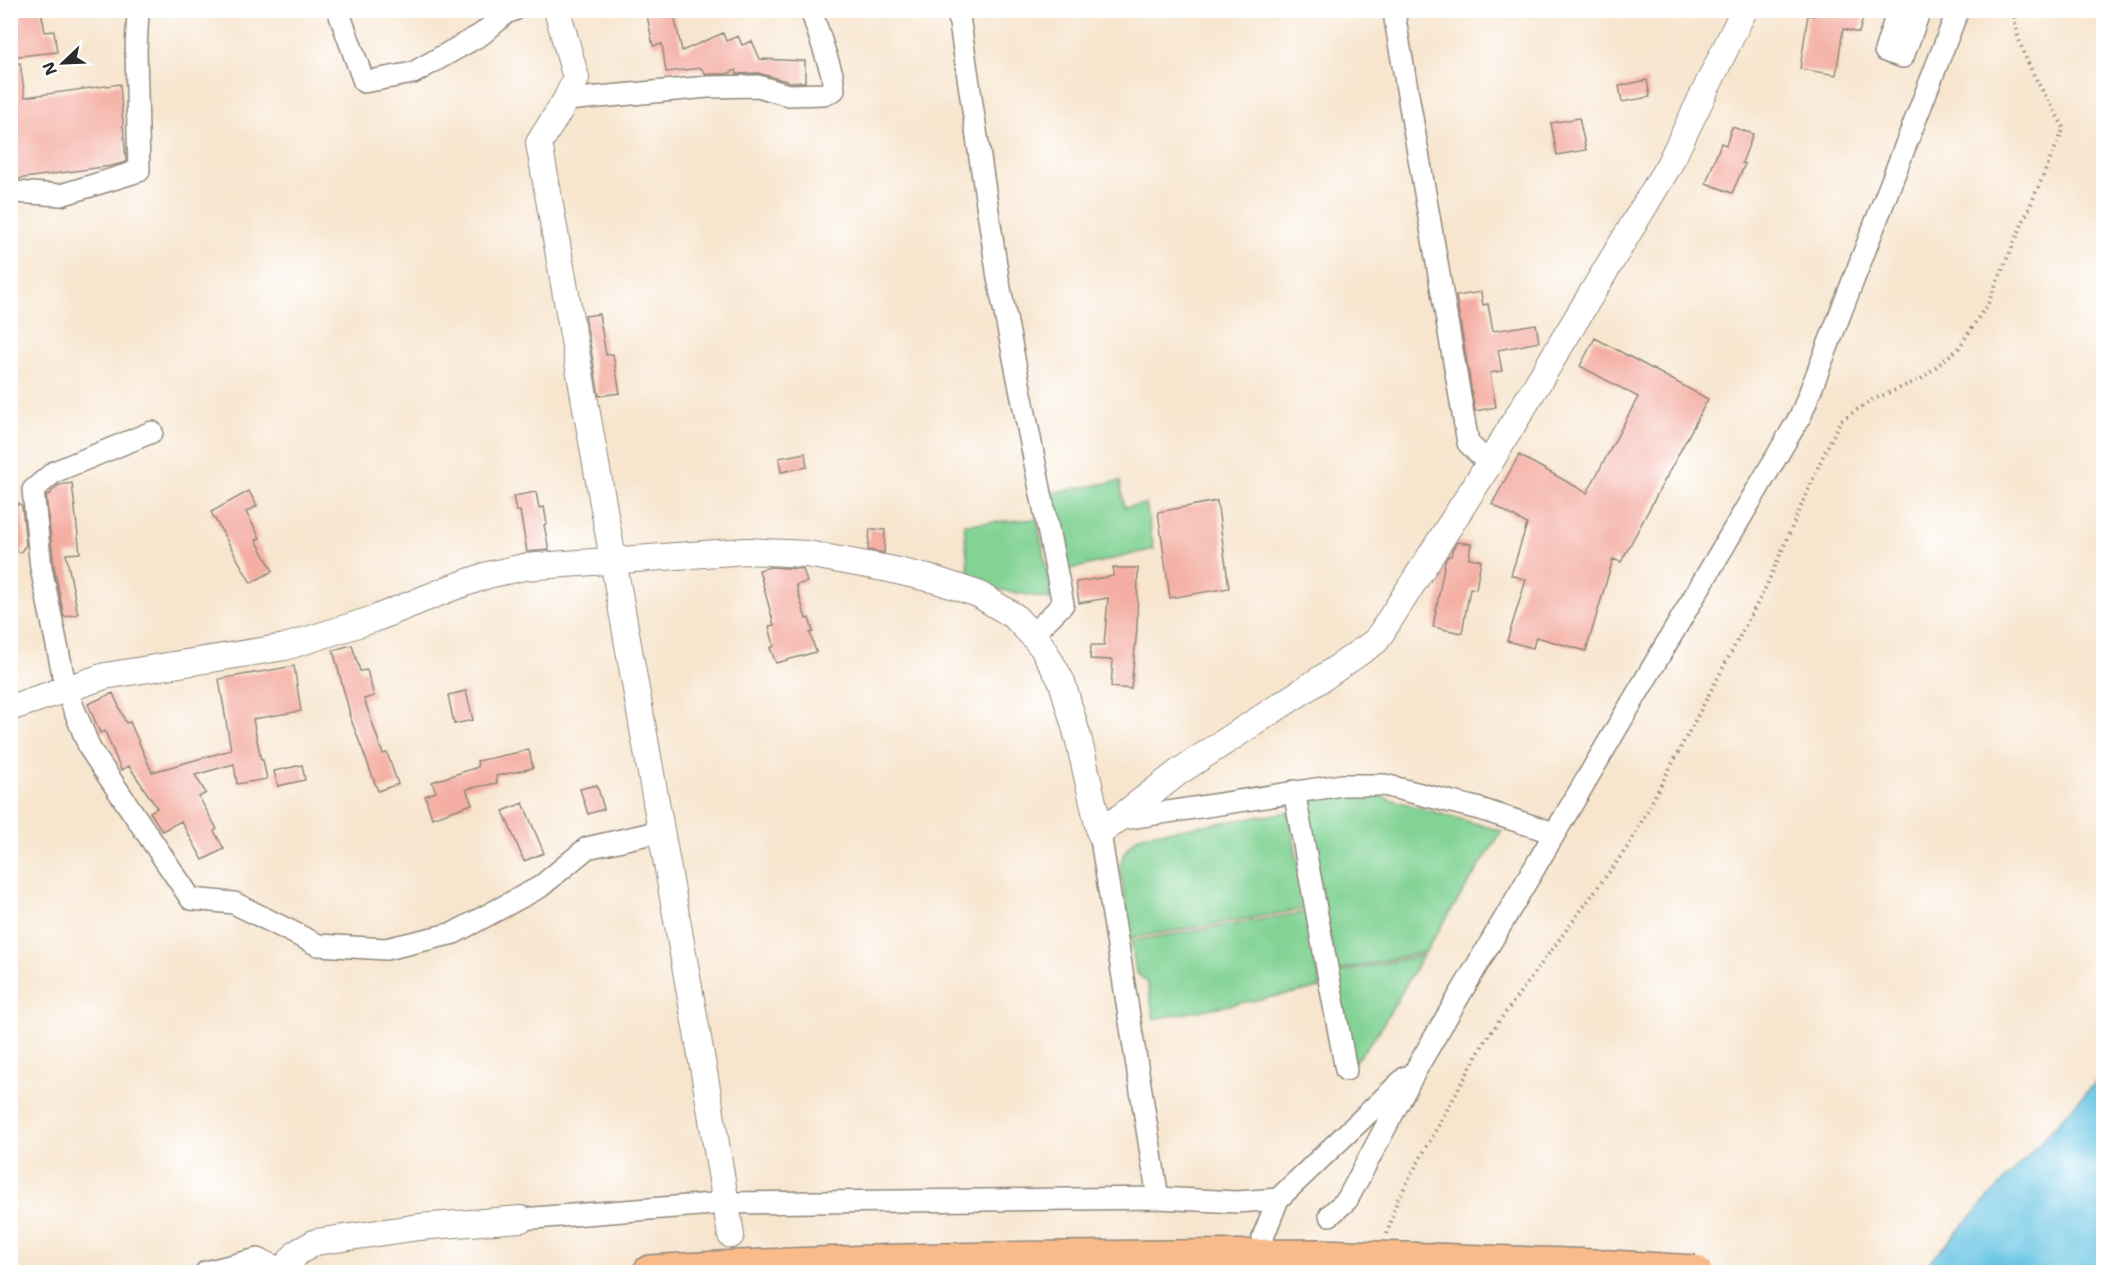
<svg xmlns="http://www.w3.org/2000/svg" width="2114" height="1283" viewBox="0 0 2114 1283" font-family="'Shantell Sans',sans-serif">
	<rect width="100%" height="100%" fill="#fff"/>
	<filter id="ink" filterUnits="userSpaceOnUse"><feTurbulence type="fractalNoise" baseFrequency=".0167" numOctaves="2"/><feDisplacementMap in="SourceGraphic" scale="12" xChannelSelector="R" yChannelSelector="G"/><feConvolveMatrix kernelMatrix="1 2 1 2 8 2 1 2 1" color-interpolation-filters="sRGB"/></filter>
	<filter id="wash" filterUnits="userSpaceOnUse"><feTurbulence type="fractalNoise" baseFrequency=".008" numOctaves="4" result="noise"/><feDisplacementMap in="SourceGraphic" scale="24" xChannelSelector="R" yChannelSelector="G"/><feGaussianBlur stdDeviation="1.35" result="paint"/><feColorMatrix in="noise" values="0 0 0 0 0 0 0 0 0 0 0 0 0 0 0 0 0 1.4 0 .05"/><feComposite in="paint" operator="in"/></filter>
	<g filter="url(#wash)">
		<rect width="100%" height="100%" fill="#f7e5ce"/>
		<path fill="#82d394" stroke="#567f60" stroke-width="1.5" d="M1120,481L1124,507L1146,504L1154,549L1063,571L1048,493Z
			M1037,519L1051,591L1050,599L996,589L969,576L964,524Z
			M1355,794L1382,797L1502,831L1425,952L1336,971L1307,807L1309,799Z
			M1289,812L1306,909L1131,938L1120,868C1123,852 1129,843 1142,835Z
			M1307,912L1321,988L1154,1019L1147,982L1136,972L1131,941Z
			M1423,955L1379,1031L1353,1064L1337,973Z"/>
		<path fill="#64c2e2" stroke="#487686" stroke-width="1.5" d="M2103,1069V1272H1920L2095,1083Z"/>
		<g id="blocks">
			<path fill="#f4aea3" d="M10,10H41L45,32L54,31L57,52L10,57Z
				M646,10H673L682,51L723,33L726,41L738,36L742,45L752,41L760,59L805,61V82H790L758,73L737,74L736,70L727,74H706L701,68L666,72L662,44L653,46Z
				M1815,10H1865L1859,33L1843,29L1836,75L1800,69L1808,15L1814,16Z
				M20,63L25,97L120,84L126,162L111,166L10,180V64Z
				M1647,80L1650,97L1622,102L1619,86Z
				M1579,118L1586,150L1557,155L1551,123Z
				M1732,127L1753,134L1742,163L1745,164L1732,193L1706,183L1721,143L1726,145Z
				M1481,292L1483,305L1488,304L1493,331L1536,324L1539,342L1498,350L1502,371L1490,373L1496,407L1475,411L1456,296Z
				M599,314L606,355L613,354L620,393L599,396L585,316Z
				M1595,338L1708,399L1621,562L1613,559L1586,651L1536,637L1533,648L1507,641L1526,580L1511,575L1527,524L1492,504L1519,455L1587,493L1638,397L1580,366Z
				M805,453L807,467L781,472L779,458Z
				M72,483L80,553L66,554L78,614L64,617L54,566L46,495L51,494V492L59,485Z
				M249,491L257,506L246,512L260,538L256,540L273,571L251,583L211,512Z
				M536,492L539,508L544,507L547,524L544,525L549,550L527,552L520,511H516L513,496Z
				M1217,501L1229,588L1170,598L1158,512Z
				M18,503L22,506L26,545L20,553L10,545V514Z
				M870,529L885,530L884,553L868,550Z
				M1457,542L1471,544L1469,558L1481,560L1476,589L1470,588L1462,633L1433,627L1445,561L1448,556H1451L1452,550Z
				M770,567L803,569L807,582L796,585L806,619L809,618L813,632L810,633L816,652L776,663L770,648L774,646L769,626L774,625L759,570Z
				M1113,568H1138L1137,628L1131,689L1111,687L1113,660L1090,659L1091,645H1104L1108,598L1079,603L1076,582L1113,576Z
				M352,645L360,671L367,670L374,696L364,699L383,754L387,753L398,784L378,791L349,714H350L333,650Z
				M294,666L301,711L253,719L261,760H263L267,779L237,784L234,764L195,775L206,793L199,797L217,829L214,831L224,849L203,860L181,821L162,831L150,812L157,808L129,766L121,770L105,731L100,733L88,704L113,693L126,723L130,722L152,772L231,750L219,679Z
				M466,691L473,720L454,724L448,695Z
				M529,750L533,768L496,776L497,783L466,789L472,804L432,818L425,796L436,792L432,782L478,767L477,761Z
				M302,765L305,780L278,786L274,771Z
				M597,785L604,809L588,814L580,789Z
				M523,803L544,853L524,861L503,811Z"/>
		</g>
	</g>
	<g filter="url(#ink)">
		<use href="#blocks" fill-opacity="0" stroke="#91887c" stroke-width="1.5"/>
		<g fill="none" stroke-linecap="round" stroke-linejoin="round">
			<g stroke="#91887c" stroke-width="24">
				<path id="minor" d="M338,10L364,82L413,73L482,34L506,13L514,10
					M958,10L998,278L1063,604L1032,635
					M1397,10L1395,19L1468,443L1489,464
					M1898,10L1885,51L1903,57L1920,10
					M566,100L708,87L758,86L788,95L824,94L834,90L832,74L811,10
					M10,194L14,192L61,195L139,171L136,52L138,10
					M152,432L54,472L33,490L41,568L66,689L90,749L191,899L234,903L318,945L386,949L454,933L540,887L587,848L661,831
					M1294,791L1346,1070
					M1116,820L1342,785H1384L1480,809L1554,833
					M1100,833L1158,1198
					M1330,1215L1347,1200L1419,1064L1801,415L1958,10
					M521,1219L726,1203L1158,1198L1237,1202L1278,1199
					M1263,1237L1278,1199L1406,1077
					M206,1272L258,1259L282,1269"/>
			</g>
			<g stroke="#91887c" stroke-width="28">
				<path id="tertiary" d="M557,10L576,78L566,100L539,143L707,1089L731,1235
					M10,708L105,676L285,647L374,619L451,588L488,575L524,567L746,551L807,554L889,569L936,580L978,594L1014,616L1032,635L1043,648L1062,682L1079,741L1100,833L1180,771L1324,677L1376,641L1489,464L1669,165L1744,10
					M281,1272L298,1252L316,1242L419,1227L521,1219"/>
			</g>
			<g stroke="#91887c" stroke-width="36">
				<path id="motorway" d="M650,1272C873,1258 1097,1257 1321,1256"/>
			</g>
			<path stroke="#91887c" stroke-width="4" stroke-dasharray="1.5 4.5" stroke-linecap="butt" d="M1387,1234L1397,1201L1486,1039L1629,845L1767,585L1822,458L1841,420L1874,399L1921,379L1959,348L1988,303L2064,128C2045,93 2015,52 2014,10"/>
			<use href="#minor" stroke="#fff" stroke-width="21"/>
			<use href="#tertiary" stroke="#fff" stroke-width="26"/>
			<use href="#motorway" stroke="#fabb8b" stroke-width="33"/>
			<g stroke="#91887c" stroke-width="36" stroke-linecap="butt">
				<path id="motorway-bridge" d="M1321,1256L1594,1266L1695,1272"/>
			</g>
			<use href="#motorway-bridge" stroke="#fabb8b" stroke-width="33"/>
		</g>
	</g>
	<rect width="2114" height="1283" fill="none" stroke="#fff" stroke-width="36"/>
	<g transform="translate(63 63) rotate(247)" stroke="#ffffff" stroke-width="4.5" paint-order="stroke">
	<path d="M0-4.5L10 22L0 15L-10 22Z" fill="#2b2b2b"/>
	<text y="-9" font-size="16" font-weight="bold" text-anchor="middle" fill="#2b2b2b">N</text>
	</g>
</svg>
